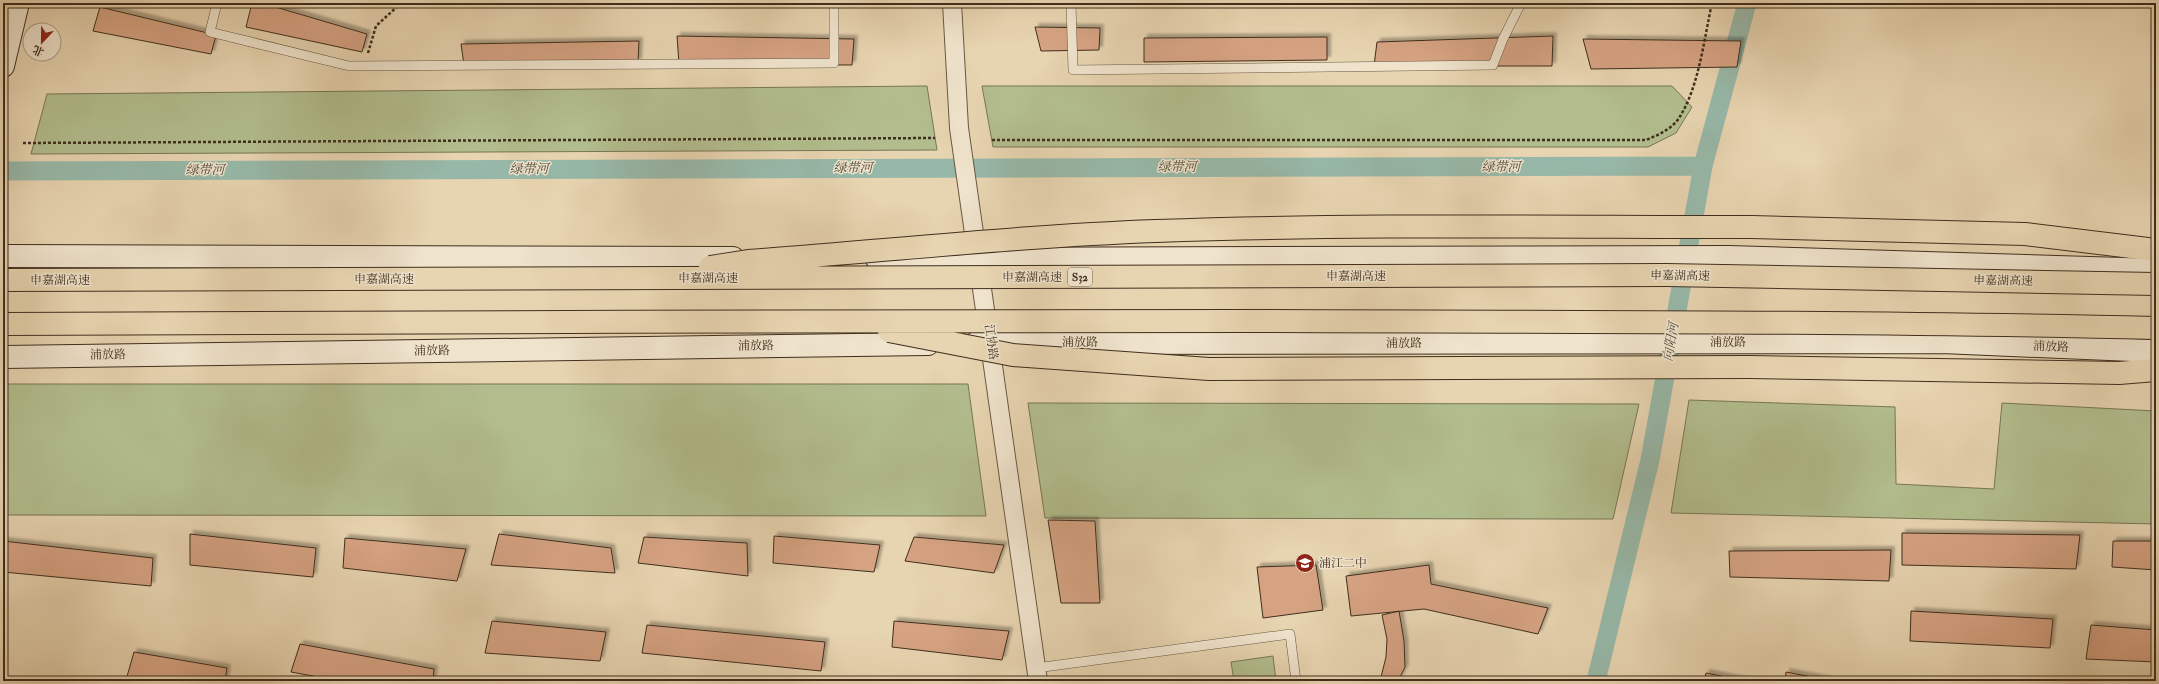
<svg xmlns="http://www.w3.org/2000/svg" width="2159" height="684" viewBox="0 0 2159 684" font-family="'IM FELL Double Pica','Noto Serif SC',serif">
	<defs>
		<filter id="shadow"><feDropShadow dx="3.5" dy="-3.5" stdDeviation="1" flood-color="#0004"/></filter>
	</defs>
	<rect width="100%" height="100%" fill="#e7d4b0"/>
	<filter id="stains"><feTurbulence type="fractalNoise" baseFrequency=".005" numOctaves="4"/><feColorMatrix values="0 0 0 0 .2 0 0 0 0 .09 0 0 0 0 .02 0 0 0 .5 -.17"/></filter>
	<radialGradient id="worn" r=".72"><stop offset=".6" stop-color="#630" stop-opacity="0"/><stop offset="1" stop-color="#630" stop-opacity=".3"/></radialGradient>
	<path fill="#b2bd8d" stroke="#787655" d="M927,86L937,150L31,154L47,94Z
		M982,86H1672L1692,107L1676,133L1648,147H993Z
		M3,384H968L986,516L3,515Z
		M1689,400L1895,407L1896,484L1994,489L2002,403L2156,411V524L1671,513Z
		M1028,403L1639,404L1613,519H1569L1045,518Z
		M1273,656L1276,681H1234L1231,662Z"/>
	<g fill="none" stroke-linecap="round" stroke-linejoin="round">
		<path stroke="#97b8a8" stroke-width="19" d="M3,171L1703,166
			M1596,681L1650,460L1703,166L1747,3"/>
	</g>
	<path fill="#d5a282" stroke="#3f2e1d" filter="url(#shadow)" d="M252,3H262L367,34L362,52L246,27Z
		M100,7L216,35L211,54L93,31Z
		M1035,27L1100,28L1099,50L1041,51Z
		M677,36L854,39L852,65L679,64Z
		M1553,36L1552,66H1374L1377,42Z
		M1327,37V60L1144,62V38Z
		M1583,39L1741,41L1737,67L1591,69Z
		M639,41L638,62L464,65L461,44Z
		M1048,520L1095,521L1100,603H1061Z
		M1902,533L2080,535L2076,569L1902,565Z
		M190,534L316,548L313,577L190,565Z
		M499,534L611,548L615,573L491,565Z
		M774,536L880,545L874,572L773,563Z
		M644,537L747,543L748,576L638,563Z
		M914,537L1004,545L994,573L905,561Z
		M345,538L466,549L457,581L343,568Z
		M3,541L153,558L151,586L3,572Z
		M2113,541H2156V570L2112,567Z
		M1891,550L1889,581L1730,577L1729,551Z
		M1316,565L1323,610L1263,618L1257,567Z
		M1429,565L1431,584L1548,608L1538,634L1424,609L1351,616L1346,576Z
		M1399,611L1404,641L1405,667L1399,679L1380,681L1386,657L1387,639L1382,615Z
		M1911,611L2053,619L2050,648L1910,641Z
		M492,621L606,632L600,661L485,653Z
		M894,621L1009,631L1002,660L892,647Z
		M647,625L825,642L821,671L642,653Z
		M2091,625L2156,630V662L2086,659Z
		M300,644L434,669L433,681H340L291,672Z
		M134,652L227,668L225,681L126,680Z
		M1786,672L1833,681H1785Z
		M1706,673L1747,681H1704Z"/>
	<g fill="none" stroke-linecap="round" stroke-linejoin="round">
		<g stroke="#695842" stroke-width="10">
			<path id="lane" d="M217,3L210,32L349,66L834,63V3
				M1071,3L1073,70L1493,65L1503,39L1521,3
				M1036,668L1290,634L1296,681"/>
		</g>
		<g stroke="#695842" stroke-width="20">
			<path id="street" d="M952,3L959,128L1038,681"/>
		</g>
		<g stroke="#3f2e1d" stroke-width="24">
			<path id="secondary" d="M3,66L18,3
				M3,256L733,258
				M877,259L1728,257L2156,270
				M976,343L1942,342L2156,351
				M3,357L928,344"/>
		</g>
		<g stroke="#3f2e1d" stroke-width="24">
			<path id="highway" d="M1751,227L2025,234L2156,250
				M1748,367L2119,373L2156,370"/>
		</g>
		<path stroke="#3f2e1d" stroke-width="2.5" stroke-dasharray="3 2" stroke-linecap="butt" d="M368,53L376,26L399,5L398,3
			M992,140H1646C1658,135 1672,129 1679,118C1699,87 1704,39 1712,3
			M23,143L935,138"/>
		<use href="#lane" stroke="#efe3cc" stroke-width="9"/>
		<use href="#street" stroke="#efe3cc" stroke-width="18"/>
		<use href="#secondary" stroke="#efe3cc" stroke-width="22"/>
		<use href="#highway" stroke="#e7d4b0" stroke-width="22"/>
		<g stroke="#3f2e1d" stroke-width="24" stroke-linecap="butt">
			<path id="highway-bridge" d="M710,267L748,261C884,251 1020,236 1156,231C1354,224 1553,227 1751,227
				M3,280L1666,275L2156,284
				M3,324C418,322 832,321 1247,321C1550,322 1853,321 2156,328
				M889,331L1013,355L1209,369L1748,367"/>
		</g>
		<use href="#highway-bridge" stroke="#e7d4b0" stroke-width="22"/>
	</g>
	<defs>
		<g id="school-disc" transform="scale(1)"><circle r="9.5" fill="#8f2418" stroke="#efe3cc"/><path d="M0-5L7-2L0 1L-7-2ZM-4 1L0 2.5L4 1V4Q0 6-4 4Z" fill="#fff"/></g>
	</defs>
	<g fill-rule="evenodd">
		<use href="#school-disc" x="1305" y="563"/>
	</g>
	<g text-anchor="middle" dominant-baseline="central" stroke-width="3" stroke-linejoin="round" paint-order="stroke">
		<rect fill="#efe3cc" stroke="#746452" stroke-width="1" x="1068" y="268" width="24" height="18" rx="3"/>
		<g font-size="11" font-weight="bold" fill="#3f2e1d">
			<text x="1080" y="277">S32</text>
		</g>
		<g font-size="12" fill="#3f2e1d" stroke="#efe3cc">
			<text x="1356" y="276">申嘉湖高速</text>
			<text transform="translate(1680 276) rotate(1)">申嘉湖高速</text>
			<text x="1032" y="277">申嘉湖高速</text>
			<text x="708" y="278">申嘉湖高速</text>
			<text x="384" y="279">申嘉湖高速</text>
			<text x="60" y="280">申嘉湖高速</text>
			<text transform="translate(2003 281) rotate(1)">申嘉湖高速</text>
			<text transform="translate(991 342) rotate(82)">江协路</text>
			<text x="1080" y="342">浦放路</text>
			<text x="1728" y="342">浦放路</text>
			<text x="1404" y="343">浦放路</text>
			<text transform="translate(756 346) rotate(-1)">浦放路</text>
			<text transform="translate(2051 347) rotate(2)">浦放路</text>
			<text transform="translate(432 351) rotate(-1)">浦放路</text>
			<text transform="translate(108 355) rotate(-1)">浦放路</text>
		</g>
		<g font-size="12" fill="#3f2e1d" stroke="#efe3cc" text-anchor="start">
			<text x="1319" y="563">浦江二中</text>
		</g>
		<g font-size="13" font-style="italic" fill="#514a39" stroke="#efe3cc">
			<text x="1177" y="167">绿带河</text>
			<text x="1501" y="167">绿带河</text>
			<text x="853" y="168">绿带河</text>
			<text x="529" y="169">绿带河</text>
			<text x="205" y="170">绿带河</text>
			<text transform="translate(1671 342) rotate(-80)">向阳河</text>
		</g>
	</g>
	<rect width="2159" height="684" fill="none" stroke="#e7d4b0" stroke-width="16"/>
	<rect x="4" y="4" width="2151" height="676" fill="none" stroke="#3f2e1d" stroke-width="2"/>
	<rect x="8" y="8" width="2143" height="668" fill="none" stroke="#3f2e1d"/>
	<g transform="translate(42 42) rotate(202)"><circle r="19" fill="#efe3cc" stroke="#a99b86"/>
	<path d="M0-3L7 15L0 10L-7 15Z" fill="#8f2418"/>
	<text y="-6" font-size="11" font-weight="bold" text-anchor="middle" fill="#3f2e1d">北</text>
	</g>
	<rect width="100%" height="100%" filter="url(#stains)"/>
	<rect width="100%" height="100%" fill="url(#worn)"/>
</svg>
